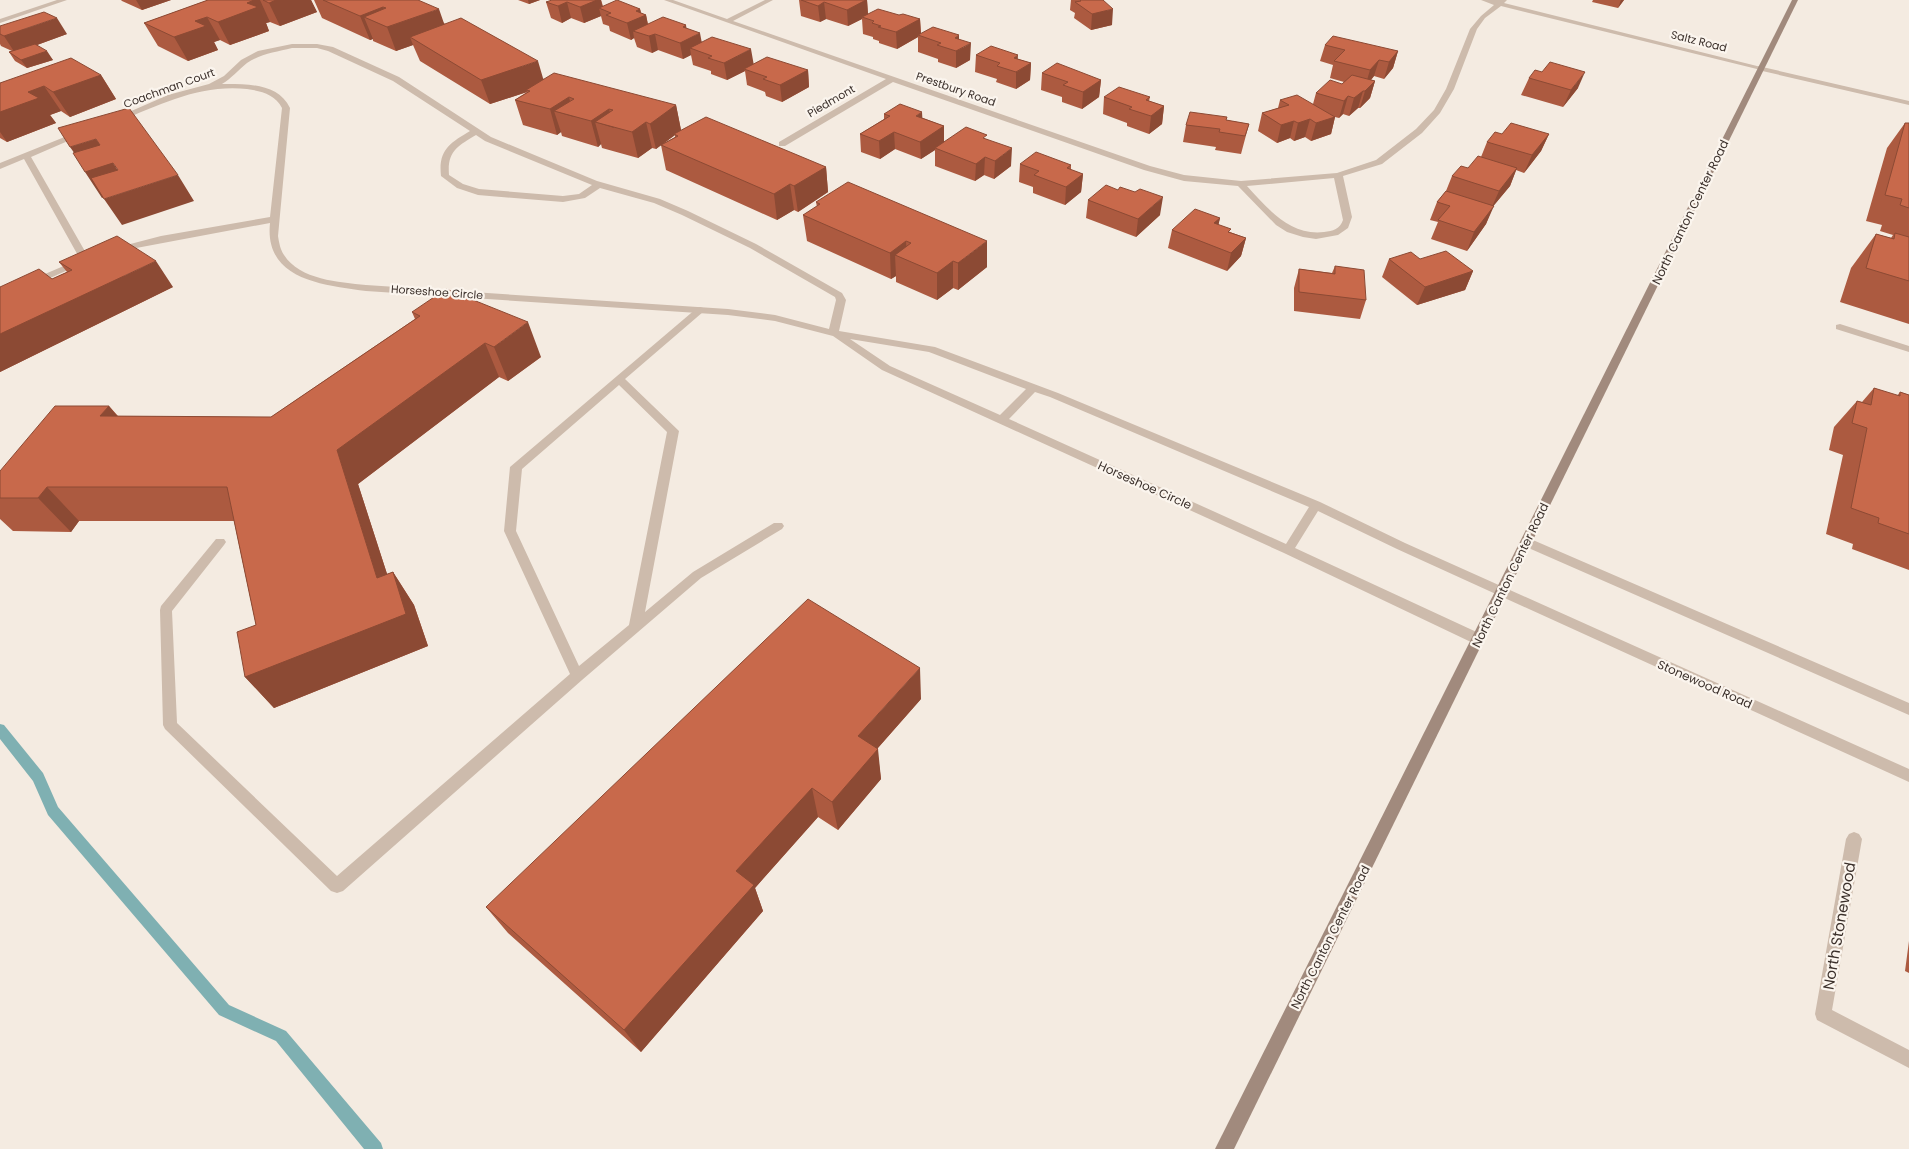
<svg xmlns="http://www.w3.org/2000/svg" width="1909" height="1149" viewBox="0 0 1909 1149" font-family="Poppins,sans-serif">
	<rect width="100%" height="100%" fill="#f4ebe1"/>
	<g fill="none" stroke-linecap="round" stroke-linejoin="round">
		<path fill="#7fb0b2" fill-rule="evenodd" d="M0,724L4,725L43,773L58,807L229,1005L286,1031L381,1143L383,1149H364L276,1041L219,1015L48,815L33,781L0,739Z"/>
		<path fill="#cdbbac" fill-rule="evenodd" d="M700,307L703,308V312L625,379L679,431L645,612L693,572L774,523H782L784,526L782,529L701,578L582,680L343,891L337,893L331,891L165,729L163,725L160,610L161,606L216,539H224L226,542L224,545L172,611L177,723L337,876L570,674L504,531L510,467L697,308ZM619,385L667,432L629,625L579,666L516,531L522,469Z"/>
		<path fill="#cdbbac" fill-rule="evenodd" d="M57,0H67L0,23V19Z
			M664,0H673L727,19L765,0H773L733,21L1150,166L1184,175L1241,181L1337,173L1376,160L1416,129L1434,110L1446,89L1470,29L1481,16L1494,5L1481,0H1507L1504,3L1765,68L1761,70L1501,6L1485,18L1477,29L1454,89L1440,113L1422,133L1382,164L1343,176L1352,217L1348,228L1338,235L1316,239L1303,237L1287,232L1276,225L1238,186L1184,181L1144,170L893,82L785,146H779V142L886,79ZM1334,178L1343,220C1340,229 1333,231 1324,232C1290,236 1268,209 1247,186Z
			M292,44H317L333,47L399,77L491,137L597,181L660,199L688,211L756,244L842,293L846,300L839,331L935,347L1058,393L1320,502L1405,543L1909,769V782L1397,549L1318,511L1295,548L1483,635L1485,639L1483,643L1478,644L1473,643L1284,553L882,370L833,336L775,321L728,315L366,291C323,285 264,280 270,223L115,252V248L161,236L270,217L282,108C275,94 261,91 247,89C201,84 161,104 120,121L113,119L168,95L209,84L224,76L241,60L258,51ZM292,48H317L328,51L393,81L470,131C450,143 438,150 441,176L457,188L478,195L563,202L585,198L600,188L654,203L682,215L750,248L835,297L836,300L829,329L775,315L728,309L366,285C339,282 300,280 284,255C280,249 279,242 278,236L290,108C278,83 247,84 222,84C232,78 238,70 247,63C260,54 276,52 292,48ZM476,135L485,141L592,185L579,194L563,196L479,189L463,184L449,175C447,151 458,146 476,135ZM850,339L929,352L1026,389L1000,415L890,366ZM1035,392L1050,397L1309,507L1286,544L1009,419Z
			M77,132L84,134L31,157L90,260L37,284H31V280L80,259L24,159L0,169V163Z
			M1840,324L1909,346V352L1836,329V325Z
			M1526,537L1909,703V715L1522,545L1520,542L1522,539Z
			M1854,832L1859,834L1862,839L1832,1010L1909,1050V1068L1817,1020L1815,1014L1846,839L1849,834Z"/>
		<path fill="#cdbbac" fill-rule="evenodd" d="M1758,66L1909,101V105L1758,70Z"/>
		<path fill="#a18a7d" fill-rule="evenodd" d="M1792,0H1798L1234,1149H1215Z"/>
	</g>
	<path fill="#ac5a40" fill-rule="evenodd" d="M121,0H171L142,10L122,1Z
		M208,0H311L317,12L280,26L270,22L266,23L269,31L230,45L220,40L214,42L218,50L188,61L158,46L144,23Z
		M314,0H418L445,24L544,79L676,105L681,130L826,167L828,192L798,212L794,210L777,220L666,170L661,145L656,149L652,148L638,158L602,148L601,144L598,147L562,136L561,132L557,135L523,125L515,100L527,92L490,104L420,61L413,45L396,51L373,41V39L370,40L322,18ZM675,135V137L663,144Z
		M518,0H540L529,4Z
		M601,0L603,6L640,9L641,13L646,15L648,24L686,25V28L702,42L754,64L808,70L809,87L782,102L766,96L765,92L747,85L745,71L727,80L711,74V71L693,65L691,55L683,59L658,50L652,53L637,47L634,38L631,40L610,31L609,26L603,24L601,16L584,23L571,18L562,23L551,18L546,2Z
		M799,0H867L868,14L899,15L920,19L921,34L959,39L970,60L956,68L938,62V59L918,52V37L897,49L879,43V41L873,39V37L863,34L862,19L848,26L826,19L820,22L801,16Z
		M1071,0H1103L1112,25L1091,30L1074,18L1075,13L1070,10Z
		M1593,0H1624L1618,8L1592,2Z
		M0,26L67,34L37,45L53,60L27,68L15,61L9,52L12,51L1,46L0,44Z
		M1325,45L1398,51L1393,68L1384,79L1374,76L1371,80L1375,81L1370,98L1360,108H1358L1349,116L1343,114L1339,118L1335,117L1331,134L1311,141L1305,137L1294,141L1290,138L1277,143L1258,131L1262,113L1278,108L1280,100L1313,104L1316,93L1342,84L1344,82L1330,78L1333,65L1320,61Z
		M976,55L1018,59L1031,63L1030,80L1016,89L996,82L997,79L975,72Z
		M1542,72L1578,88L1563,107L1521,95L1529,78Z
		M1042,73L1101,80L1099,97L1082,109L1062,102V97L1041,90Z
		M101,75L116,99L70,117L61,111L50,115L56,123L7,142L0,138V83Z
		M1104,97H1150L1149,101L1164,106L1162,124L1149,134L1127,126V123L1103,114Z
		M884,114L923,118L944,126V142L987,139L1011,166L994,179L984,175L975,181L935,166V150L921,159L895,149L880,159L861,152L860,134L884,119Z
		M1226,120L1249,124L1241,154L1215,150L1216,147L1183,142L1186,125Z
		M1905,123H1909V324L1840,302L1851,268L1876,234L1891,238L1893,235L1880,231L1882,225L1866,221L1887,148Z
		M1502,134H1549L1541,151L1524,173L1516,170L1510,186L1493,206L1486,224L1467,251L1431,239L1438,222L1430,220L1437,202L1446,191L1452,176L1468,168L1481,157L1487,142Z
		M1020,164L1071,165V170L1083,174L1081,192L1065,205L1033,193V187L1019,182Z
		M1118,190L1135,192L1160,215L1136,237L1086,218L1088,200Z
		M816,202L987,267L958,290L953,288L937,300L896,282V276L891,279L807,241L803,215L817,207Z
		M1220,218L1218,225L1230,232L1246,238L1241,256L1227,271L1168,248L1172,230Z
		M1389,259H1420L1473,271L1465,290L1417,305L1382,277Z
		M59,262L173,287L0,372V287L52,279L67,272Z
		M1335,266L1366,300L1360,319L1294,311V288L1299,269L1332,273Z
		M412,312L541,357L508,381L499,377L358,484L387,574L393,572L414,605L428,646L274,708L245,677L256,625L234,521H79L71,532L13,531L0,519V471L109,406L118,416L271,417L415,319Z
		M1874,388L1897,396L1900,392L1909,395V570L1852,549L1853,544L1826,534L1843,455L1829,450L1834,427L1857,401L1862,402Z
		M921,699L877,749L881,779L838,830L818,817L755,888L763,911L641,1052L508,933L486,907Z
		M1909,941V973L1905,971Z"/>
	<path fill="#8c4a34" d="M136,0H171L142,10Z
		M254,0H260L270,22L266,23L269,31L230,45L218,22L247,3Z
		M276,0H311L317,12L280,26L269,3Z
		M528,0H540L529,4Z
		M597,0H601L603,10L599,8L601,16L584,23L580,7Z
		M866,0H867L868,15L862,17V19L848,26L847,10Z
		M1621,0H1624L1618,8Z
		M567,2L571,18L562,23L558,6Z
		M824,2L826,19L820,22L818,6Z
		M383,7L391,26L439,9L447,32L410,37L413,45L396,51L387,27L364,17L373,39L370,40L360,16Z
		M640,9L642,16L646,15L649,31H633L634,38L631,40L627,23L636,11Z
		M1113,9L1112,25L1091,30L1092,14Z
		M207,17L220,40L214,42L218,50L188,61L174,37L195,21Z
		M57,18L67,34L15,53L4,36Z
		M920,19L921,35H918V37L897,49L896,32Z
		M686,25L688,39L700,33L703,49L690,48L691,55L683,59L680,43L683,27Z
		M655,34L658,50L652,53L649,36Z
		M959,35V50L971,43L970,60L956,68V51L955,38Z
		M751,49L754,66L744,69L745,71L727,80L724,63Z
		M47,51L53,60L27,68L21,60Z
		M1398,51L1393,68L1384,79L1389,62Z
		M1018,55L1017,72L1031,63L1030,80L1016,89V72L1014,58Z
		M1379,60L1374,76L1365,87L1370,70Z
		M538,61L545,85L526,90L527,92L490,104L481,80Z
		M808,70L809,87L782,102L780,85Z
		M1585,72L1578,88L1563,107L1571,90Z
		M101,75L116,99L70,117L53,92Z
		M1101,80L1099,97L1082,109L1083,92Z
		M1375,81L1370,98L1360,108L1365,91Z
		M44,86L61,111L50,115L56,123L7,142L0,132V112L28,92Z
		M1363,91L1358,108L1349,116L1354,98Z
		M1348,96L1343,114L1339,118L1344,101Z
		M569,97L574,117L554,111L561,132L557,135L550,109Z
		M676,105L681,130L674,134L675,135L656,149L650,124Z
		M1164,106L1162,124L1149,134L1151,116Z
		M609,109L614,128L595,122L601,144L598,147L591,121Z
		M922,112L923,129L916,116Z
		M1335,117L1331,134L1311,141L1316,123Z
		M1310,119L1305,137L1294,141L1298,123Z
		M1294,121L1290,138L1277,143L1281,125Z
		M646,122L652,148L638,158L632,132Z
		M944,126V144L935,148V150L921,159L920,142Z
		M894,132L895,149L880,159L879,141Z
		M1549,134L1541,151L1524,173L1532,155Z
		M96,139L113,163L130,189L102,198L85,172L87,171L70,147Z
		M1012,148L1011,166L994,179L995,161Z
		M985,157L984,175L975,181L976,164Z
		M826,167L828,192L798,212L794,186Z
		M1517,168L1510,186L1491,209L1499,191Z
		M1083,174L1081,192L1065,205L1066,187Z
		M178,175L194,201L122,225L104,199Z
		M790,184L794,210L777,220L774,194Z
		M1163,197L1160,215L1136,237L1138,219Z
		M1494,206L1486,224L1467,251L1474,232Z
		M1220,218L1216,236L1214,223Z
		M1246,238L1241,256L1227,271L1231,253Z
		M906,241L907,260L895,255L896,276L891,279L890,253Z
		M987,241V267L958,290V263Z
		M156,261L173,287L0,372V334Z
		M953,261V288L937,300V273Z
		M1473,271L1465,290L1417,305L1425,287Z
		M528,322L541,357L508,381L494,347Z
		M485,343L499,377L358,484L399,611L377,578L337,450Z
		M109,406L137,440L100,416Z
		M47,487L79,521L71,532L38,498Z
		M393,572L414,605L428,646L274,708L245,677Z
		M920,668L921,699L862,766L858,736Z
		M878,749L881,779L838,830L832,802Z
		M812,788L818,817L755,888L763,911L641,1052L624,1030L736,871Z"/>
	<path fill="#c8694b" stroke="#8c4a34" d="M208,0H254L247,3L258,7L218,22L207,17L195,21L206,26L174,37L144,23Z
		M263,0H276L269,3Z
		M323,0H418L439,9L387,27L364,17L386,8L383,7L360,16Z
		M552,0H597L580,7L567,2L558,6L546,2Z
		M617,0L640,9L636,11L646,15L627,23L606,15L611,13L599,8Z
		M801,0H866L847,10L824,2L818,6Z
		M1080,0H1103L1113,9L1092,14L1075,2L1081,1Z
		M878,9L899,15L903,14L920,19L896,32L878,27L881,26L872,23L874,21L862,17Z
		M44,12L57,18L4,36L0,34V26Z
		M663,17L686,25L683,27L700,33L680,43L655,34L649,36L633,31Z
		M461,18L538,61L481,80L410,37Z
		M933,27L959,35L955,38L971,43L956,51L937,45L941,43L918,35Z
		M1333,36L1398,51L1389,62L1379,60L1370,70L1334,61L1345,50L1325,45Z
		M712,37L751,49L724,63L708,58L712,56L690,48Z
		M35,44L47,51L21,60L9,52Z
		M991,46L1018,55L1014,58L1031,63L1016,72L997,66L1000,63L976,55Z
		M767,57L808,70L780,85L763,79L767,77L744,69Z
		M71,58L101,75L53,92L44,86L28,92L39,98L0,112V83Z
		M1550,62L1585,72L1571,90L1529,78L1535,70L1542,72Z
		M1057,63L1101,80L1083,92L1063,85L1068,82L1042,73Z
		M554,73L676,105L650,124L646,122L632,132L595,122L613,110L609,109L591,121L554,111L574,99L569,97L550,109L515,100L530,91L526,90Z
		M1352,75L1375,81L1365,91H1363L1354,98L1348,96L1344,101L1316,93L1330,80L1342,84Z
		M1119,87L1150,97L1146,100L1164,106L1151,116L1129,109L1132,107L1104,97Z
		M1297,95L1335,117L1316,123L1310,119L1298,123L1294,121L1281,125L1262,113L1289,105L1280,100Z
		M900,104L922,112L916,116L944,126L920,142L894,132L879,141L860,134L890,116L884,114Z
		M129,108L178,175L104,199L91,178L118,170L113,163L85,172L73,153L100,145L96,139L70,147L58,128Z
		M1190,112L1227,117L1226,120L1249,124L1245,136L1219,132L1220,129L1186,125Z
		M706,117L826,167L794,186L790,184L774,194L661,145L678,136L674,134Z
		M1511,123L1549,134L1532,155L1487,142L1495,132L1502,134Z
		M1905,123H1909V208L1900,205L1902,199L1885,195Z
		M966,127L987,135L983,138L1012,148L995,161L985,157L976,164L935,148Z
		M1036,152L1071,165L1067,168L1083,174L1066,187L1034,175L1039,171L1020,164Z
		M1478,156L1517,168L1499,191L1452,176L1461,166L1468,168Z
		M848,182L987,241L958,263L953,261L937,273L895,255L911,243L906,241L890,253L803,215L820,204L816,202Z
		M1106,185L1118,190L1120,187L1135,192L1140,189L1163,197L1138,219L1088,200Z
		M1446,191L1494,206L1474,232L1438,220L1450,206L1437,202Z
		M1195,209L1220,218L1214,223L1231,229L1228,232L1246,238L1231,253L1172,230Z
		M1895,233L1909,237V281L1866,268L1876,234L1894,239Z
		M117,236L156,261L0,334V287L39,269L52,279L72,270L59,262Z
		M1446,251L1473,271L1425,287L1389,259L1411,252L1420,259Z
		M1335,266L1364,270L1366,300L1299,292V269L1335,274Z
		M446,289L528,322L494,347L485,343L337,450L377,578L393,572L406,614L245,677L237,632L256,625L227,487H47L38,498H0V471L55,406H109L100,416L271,417L420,316L412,312Z
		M1874,388L1900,396V392L1909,395V534L1878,523L1879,518L1851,508L1867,428L1852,423L1857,401L1871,405Z
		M808,599L920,668L858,736L878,749L832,802L812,788L736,871L754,885L624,1030L486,907Z"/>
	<g text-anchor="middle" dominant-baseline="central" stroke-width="4.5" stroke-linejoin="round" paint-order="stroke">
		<g font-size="11" fill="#3b302b" stroke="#fbf5ee">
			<text transform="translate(1699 41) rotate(14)">Saltz Road</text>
			<text transform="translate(169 88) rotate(-20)">Coachman Court</text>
			<text transform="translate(956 89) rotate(19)">Prestbury Road</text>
			<text transform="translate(831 101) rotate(-30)">Piedmont</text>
			<text transform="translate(437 292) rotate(4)">Horseshoe Circle</text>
		</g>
		<g font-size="12" fill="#3b302b" stroke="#fbf5ee">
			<text transform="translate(1690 212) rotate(-64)">North Canton Center Road</text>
			<text transform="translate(1145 485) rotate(24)">Horseshoe Circle</text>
			<text transform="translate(1510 575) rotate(-64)">North Canton Center Road</text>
			<text transform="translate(1705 684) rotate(24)">Stonewood Road</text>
			<text transform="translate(1330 937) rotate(-63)">North Canton Center Road</text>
		</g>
		<g font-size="15" fill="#3b302b" stroke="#fbf5ee">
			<text transform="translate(1839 926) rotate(-80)">North Stonewood</text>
		</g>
	</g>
</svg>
